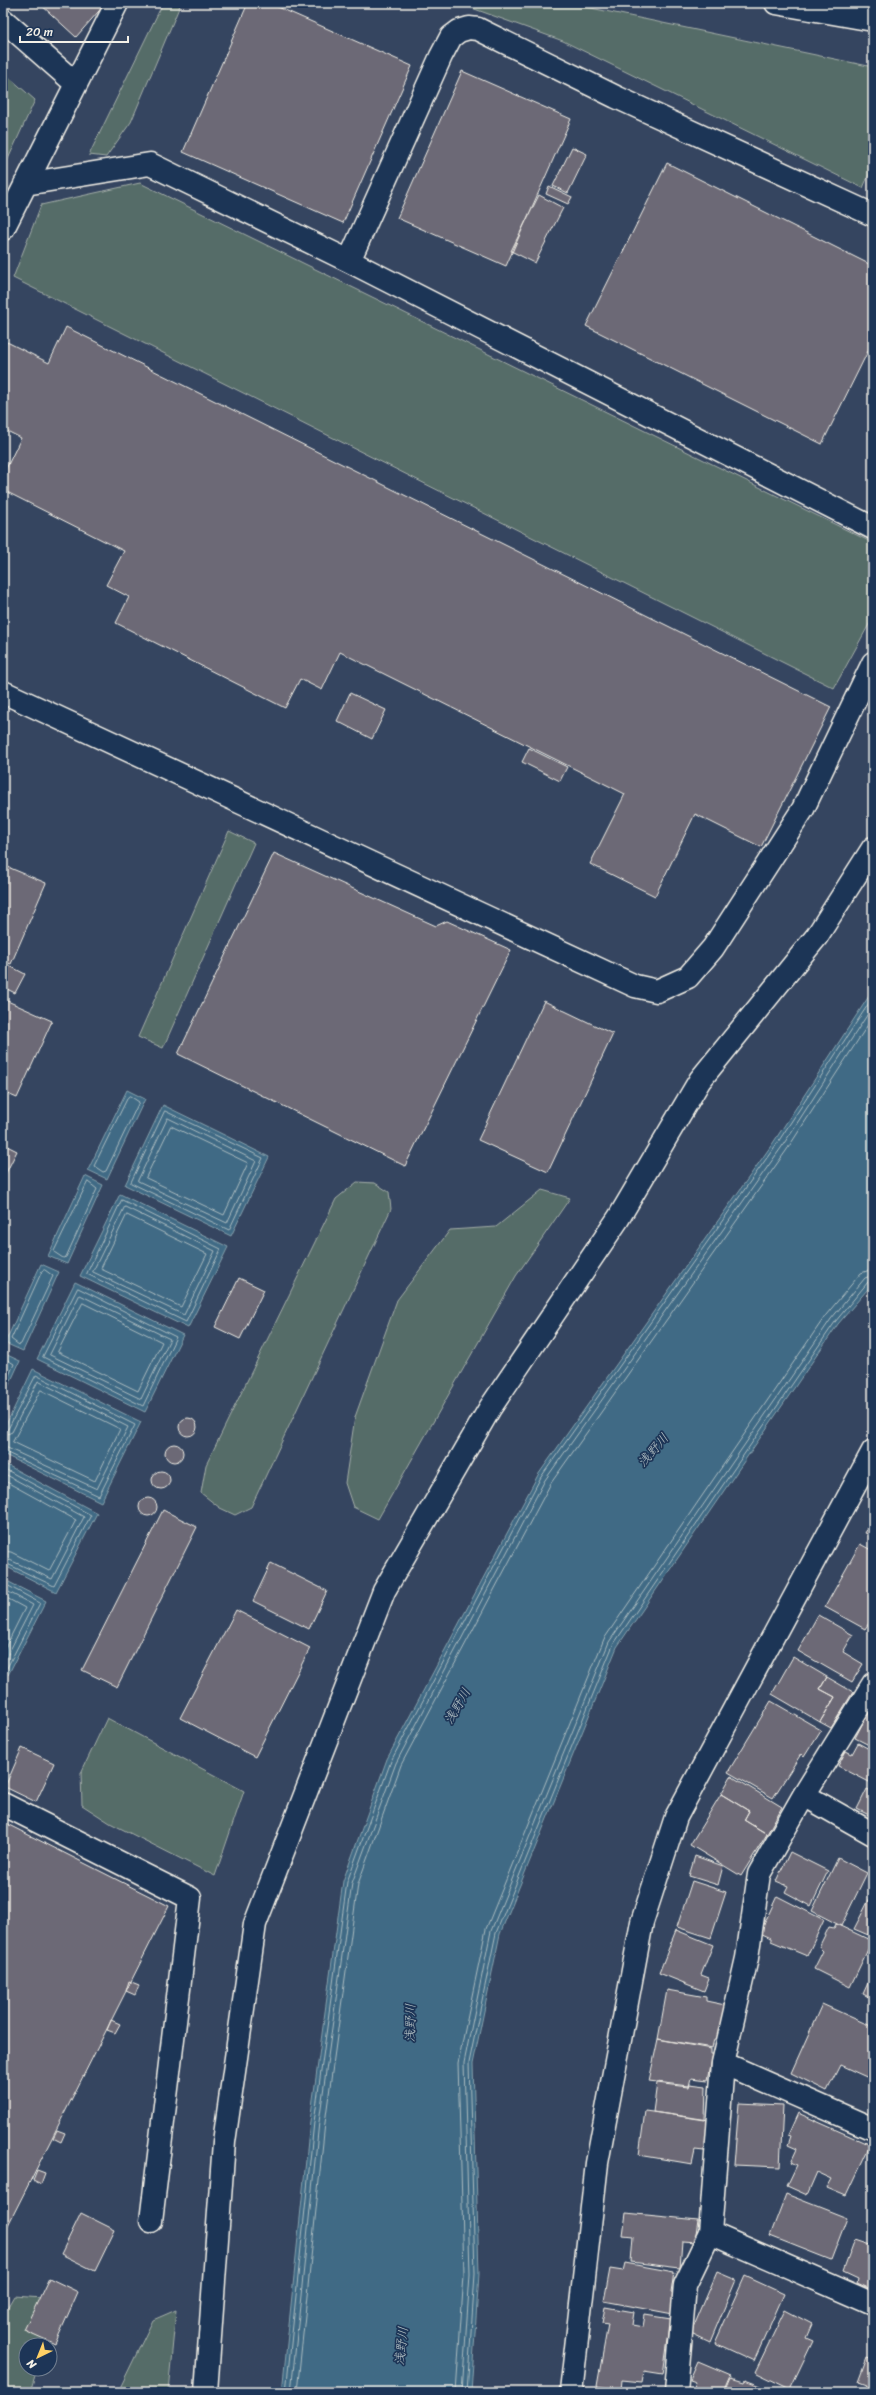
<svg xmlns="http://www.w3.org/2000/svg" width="876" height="2395" viewBox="0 0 876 2395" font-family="Sriracha,'Klee One',sans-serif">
	<rect width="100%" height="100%" fill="#354560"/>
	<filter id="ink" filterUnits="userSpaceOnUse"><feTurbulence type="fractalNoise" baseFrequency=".025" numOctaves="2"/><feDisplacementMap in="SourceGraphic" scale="8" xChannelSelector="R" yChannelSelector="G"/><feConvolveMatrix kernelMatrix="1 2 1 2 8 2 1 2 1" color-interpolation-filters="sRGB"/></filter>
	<g filter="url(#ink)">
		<path fill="#556c68" stroke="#a4aea8" d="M163,3H181L131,122L106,157L89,155Z
			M458,3H567L873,67V165L863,188L563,41Z
			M3,72L35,100L3,170Z
			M140,183L873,543V617L834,688L13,278L41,205Z
			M229,831L254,843L163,1048L138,1037Z
			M357,1182L375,1183L389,1192L391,1209L251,1507L235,1515L220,1508L201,1493L206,1465L336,1199Z
			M542,1190L570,1198L516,1276L378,1519L353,1507L345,1483L355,1417L397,1300L450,1230L496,1227Z
			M107,1718L244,1791L215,1876L110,1823L82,1805L81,1773Z
			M14,2296L57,2299L44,2345H26V2369H37L30,2392H3V2315Z
			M176,2310L168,2392H118L153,2320Z"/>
		<path fill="#3f6b85" stroke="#87a1ad" d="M873,990V1283L838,1324L617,1647L500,1934L473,2064L479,2274L471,2392H282L310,2121L343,1881L387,1759L538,1475L773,1143Z
			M127,1090L145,1099L107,1179L88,1170Z
			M163,1105L269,1157L231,1236L125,1185Z
			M85,1176L103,1185L67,1264L48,1256Z
			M120,1194L228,1247L188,1328L80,1276Z
			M41,1264L59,1272L23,1351L5,1343Z
			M75,1282L183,1335L145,1412L37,1359Z
			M3,1353L20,1361L3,1398Z
			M33,1369L141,1422L101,1502L3,1454V1431Z
			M3,1463L97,1513L56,1592L3,1565Z
			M3,1579L46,1601L8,1675L3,1672Z"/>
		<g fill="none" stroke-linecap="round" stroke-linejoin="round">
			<path stroke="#acbbc0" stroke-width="1" d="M130,1096L139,1102L106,1171L103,1172L94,1166L128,1097Z
				M165,1111L263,1158L229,1230L131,1183Z
				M168,1118L256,1161L227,1223L138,1181Z
				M171,1126L248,1163L224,1215L146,1178Z
				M88,1182L97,1189L66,1257L63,1258L54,1252Z
				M122,1200L221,1249L186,1322L87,1274Z
				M125,1207L215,1251L184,1315L93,1272Z
				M127,1215L207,1254L181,1307L101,1269Z
				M45,1270L53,1276L21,1344L19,1345L11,1339L42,1271Z
				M78,1288L176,1337L143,1406L43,1357Z
				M80,1295L170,1339L141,1399L50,1355Z
				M83,1303L162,1342L138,1391L58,1352Z
				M3,1357L14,1364L3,1389
				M41,1390L120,1429L95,1481L13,1442Z
				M3,1431L8,1429L36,1375L135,1425L99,1496L3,1451
				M3,1436L12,1432L38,1381L128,1427L97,1489L3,1446
				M3,1468L91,1515L54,1586L3,1562
				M3,1473L84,1517L52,1579L3,1557
				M3,1480L76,1520L49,1571L11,1552L3,1551
				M3,1583L40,1603L7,1668L3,1669
				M3,1589L33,1605L3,1664
				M3,1596L25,1608L3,1652
				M286,2392L314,2122L347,1882L391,1761L541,1477L776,1145L873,997
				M291,2392L319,2122L352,1883L396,1763L545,1480L781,1148L873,1006
				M297,2392L325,2123L358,1884L401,1765L551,1483L786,1151L873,1017
				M456,2392L464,2274L458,2063L486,1929L604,1639L826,1315L861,1273L873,1269
				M462,2392L470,2274L464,2063L491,1931L609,1642L831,1319L865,1278L873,1275
				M467,2392L475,2274L469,2063L496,1933L613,1645L835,1322L868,1282L873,1280"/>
		</g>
		<path fill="#6c6976" stroke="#f4f1e8" d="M39,3H106L76,37Z
			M248,3H269L412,66L343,223L183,152Z
			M462,71L571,119L506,266L397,218Z
			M572,147L587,154L568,193L553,186Z
			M667,163L873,266V341L822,444L586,326Z
			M549,186L572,197L568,204L546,194Z
			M539,195L563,208L535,263L511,251Z
			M66,327L831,707L761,847L695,814L655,896L590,864L625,794L340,652L322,690L300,679L285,708L116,623L129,597L106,585L124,551L3,490V475L21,438L3,429V351L7,342L49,363Z
			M350,693L386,710L372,739L337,721Z
			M529,748L567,767L560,781L522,762Z
			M274,853L436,926L447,921L511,950L405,1166L178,1054Z
			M3,865L46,883L11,964L3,961Z
			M4,963L25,974L15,993L3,987Z
			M3,999L52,1021L17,1098L3,1092Z
			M544,1001L613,1034L548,1172L478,1140Z
			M3,1144L17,1151L3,1179Z
			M239,1278L264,1290L240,1339L215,1327Z
			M179 1427a9 9 0 1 1 18 0a9 9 0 1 1-18 0Z
			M165 1453a9 9 0 1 1 18 0a9 9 0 1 1-18 0Z
			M152 1480a9 9 0 1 1 18 0a9 9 0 1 1-18 0Z
			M139 1507a9 9 0 1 1 18 0a9 9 0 1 1-18 0Z
			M163,1510L197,1527L117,1687L82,1670Z
			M873,1519V1537L865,1533Z
			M860,1544L873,1551V1617L865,1629L825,1607Z
			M271,1563L327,1591L309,1629L253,1601Z
			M236,1610L310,1648L255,1757L180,1718Z
			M818,1615L853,1635L843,1652L863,1664L852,1682L798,1651Z
			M793,1657L827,1677L820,1689L835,1697L820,1722L772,1694Z
			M827,1677L853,1692L831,1728L820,1722L835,1697L820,1689Z
			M771,1701L821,1730L804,1757L801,1754L773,1798L728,1772Z
			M873,1710V1747L855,1738L869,1711L872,1712Z
			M858,1743L873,1751V1784L838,1766L846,1751L852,1754Z
			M22,1748L54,1763L36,1802L5,1787Z
			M731,1776L782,1807L767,1834L744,1820L749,1811L721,1794Z
			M867,1789L873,1792V1817L857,1809Z
			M721,1794L749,1811L744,1820L767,1834L741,1876L690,1845Z
			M3,1822L169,1906L3,2235Z
			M790,1852L828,1871L811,1906L785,1892L788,1886L776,1881Z
			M695,1856L723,1866L718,1885L689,1876Z
			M838,1858L867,1873L841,1926L812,1911Z
			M692,1881L726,1892L711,1938L677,1927Z
			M873,1892V1937L854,1929Z
			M777,1896L824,1920L807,1956L771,1941V1938L760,1933Z
			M836,1924L872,1941L850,1987L814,1969L823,1951L819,1947L829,1927L834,1928Z
			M676,1930L713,1945L701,1975L709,1978L704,1991L659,1973Z
			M873,1972V1999L863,1994Z
			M129,1981L139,1985L135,1995L126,1991Z
			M667,1990L706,1997V2001L725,2005L718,2039H714L712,2048L658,2039Z
			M822,2004L873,2027V2080L840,2065L827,2091L791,2073Z
			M111,2020L120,2024L115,2033L107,2030Z
			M658,2039L711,2049V2054H713L708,2080L691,2078L689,2086L649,2081Z
			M657,2083L689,2087L690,2084L706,2086L705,2120L653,2112Z
			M739,2103L783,2105L780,2167L734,2165Z
			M645,2111L709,2120L704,2151L695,2150L692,2164L639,2155Z
			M798,2113L870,2145L846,2196L827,2188L832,2179L817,2172L807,2195L787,2186L797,2165L791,2162L797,2149L788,2145L791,2136L788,2135Z
			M57,2130L65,2133L61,2142L53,2138Z
			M37,2170L45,2173L41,2184L33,2180Z
			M786,2194L847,2218L831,2260L770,2236Z
			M81,2213L115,2230L95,2271L61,2254Z
			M626,2213L698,2220L695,2242L682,2241L680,2268L631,2262L633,2236L623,2235Z
			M855,2239L873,2245V2290L857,2283L858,2279L843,2272Z
			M625,2263L674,2272L671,2293L676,2294L673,2314L604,2301L610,2269L623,2271Z
			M717,2272L736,2280L710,2342L691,2333Z
			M745,2276L784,2294L754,2361L715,2343Z
			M49,2278L78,2292L55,2344L24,2330Z
			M605,2307L634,2312L632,2325L643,2327L645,2315L671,2319L663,2374L644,2371L642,2382L622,2380L621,2390L597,2386L608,2324L602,2323Z
			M785,2310L812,2324L806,2338L813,2341L790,2389L755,2372Z
			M867,2358L873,2360V2392H863L866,2385L858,2382Z
			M698,2362L731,2376L724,2392H692L696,2382L690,2380Z
			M731,2378L744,2382L745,2380L761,2386L758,2392H725Z"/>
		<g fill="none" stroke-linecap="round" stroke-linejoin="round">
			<g stroke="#f4f1e8" stroke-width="25">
				<path id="minor" d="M776,3L873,20
					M3,20L75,83
					M25,184L150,164L349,261L873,528
					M3,229L117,3
					M349,261L441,56L451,37L459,31L469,28L478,29L616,97L873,215
					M3,692L635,986L657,991L688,977L713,948L803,809L873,663
					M804,1795L873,1834
					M3,1804L190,1898L151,2221
					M723,2063L873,2129
					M710,2233L873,2304
					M206,2392L224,2142L255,1924L384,1591L490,1408L618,1219L700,1080L817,936L873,848
					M571,2392L597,2163L642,1922L676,1817L873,1451
					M676,2392L685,2285L710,2233L723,2063L747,1958L759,1874L804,1795L873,1684"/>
			</g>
			<use href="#minor" stroke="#1d3557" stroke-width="22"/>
		</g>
	</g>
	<g text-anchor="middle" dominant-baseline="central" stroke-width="3.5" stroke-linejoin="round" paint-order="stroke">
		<g font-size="13" font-style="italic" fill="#b5c2c5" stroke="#1d3557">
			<text transform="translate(653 1450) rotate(-49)">浅野川</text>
			<text transform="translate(457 1706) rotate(-60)">浅野川</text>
			<text transform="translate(410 2023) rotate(-89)">浅野川</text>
			<text transform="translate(401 2346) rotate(-84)">浅野川</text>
		</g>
	</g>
	<rect width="876" height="2395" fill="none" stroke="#1d3557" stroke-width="16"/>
	<rect x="8" y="8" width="860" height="2379" fill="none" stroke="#f4f1e8" stroke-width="1.5" filter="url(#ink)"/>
	<g transform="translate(38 2357) rotate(223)"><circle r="19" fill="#1d3557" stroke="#738091"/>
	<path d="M0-3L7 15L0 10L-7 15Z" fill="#ffd166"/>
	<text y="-6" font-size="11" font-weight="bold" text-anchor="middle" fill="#f4f1e8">N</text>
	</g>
	<path d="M20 36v6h108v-6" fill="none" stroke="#f4f1e8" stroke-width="2"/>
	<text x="26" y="36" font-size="12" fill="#f4f1e8" stroke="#1d3557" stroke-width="3" paint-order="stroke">20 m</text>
</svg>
